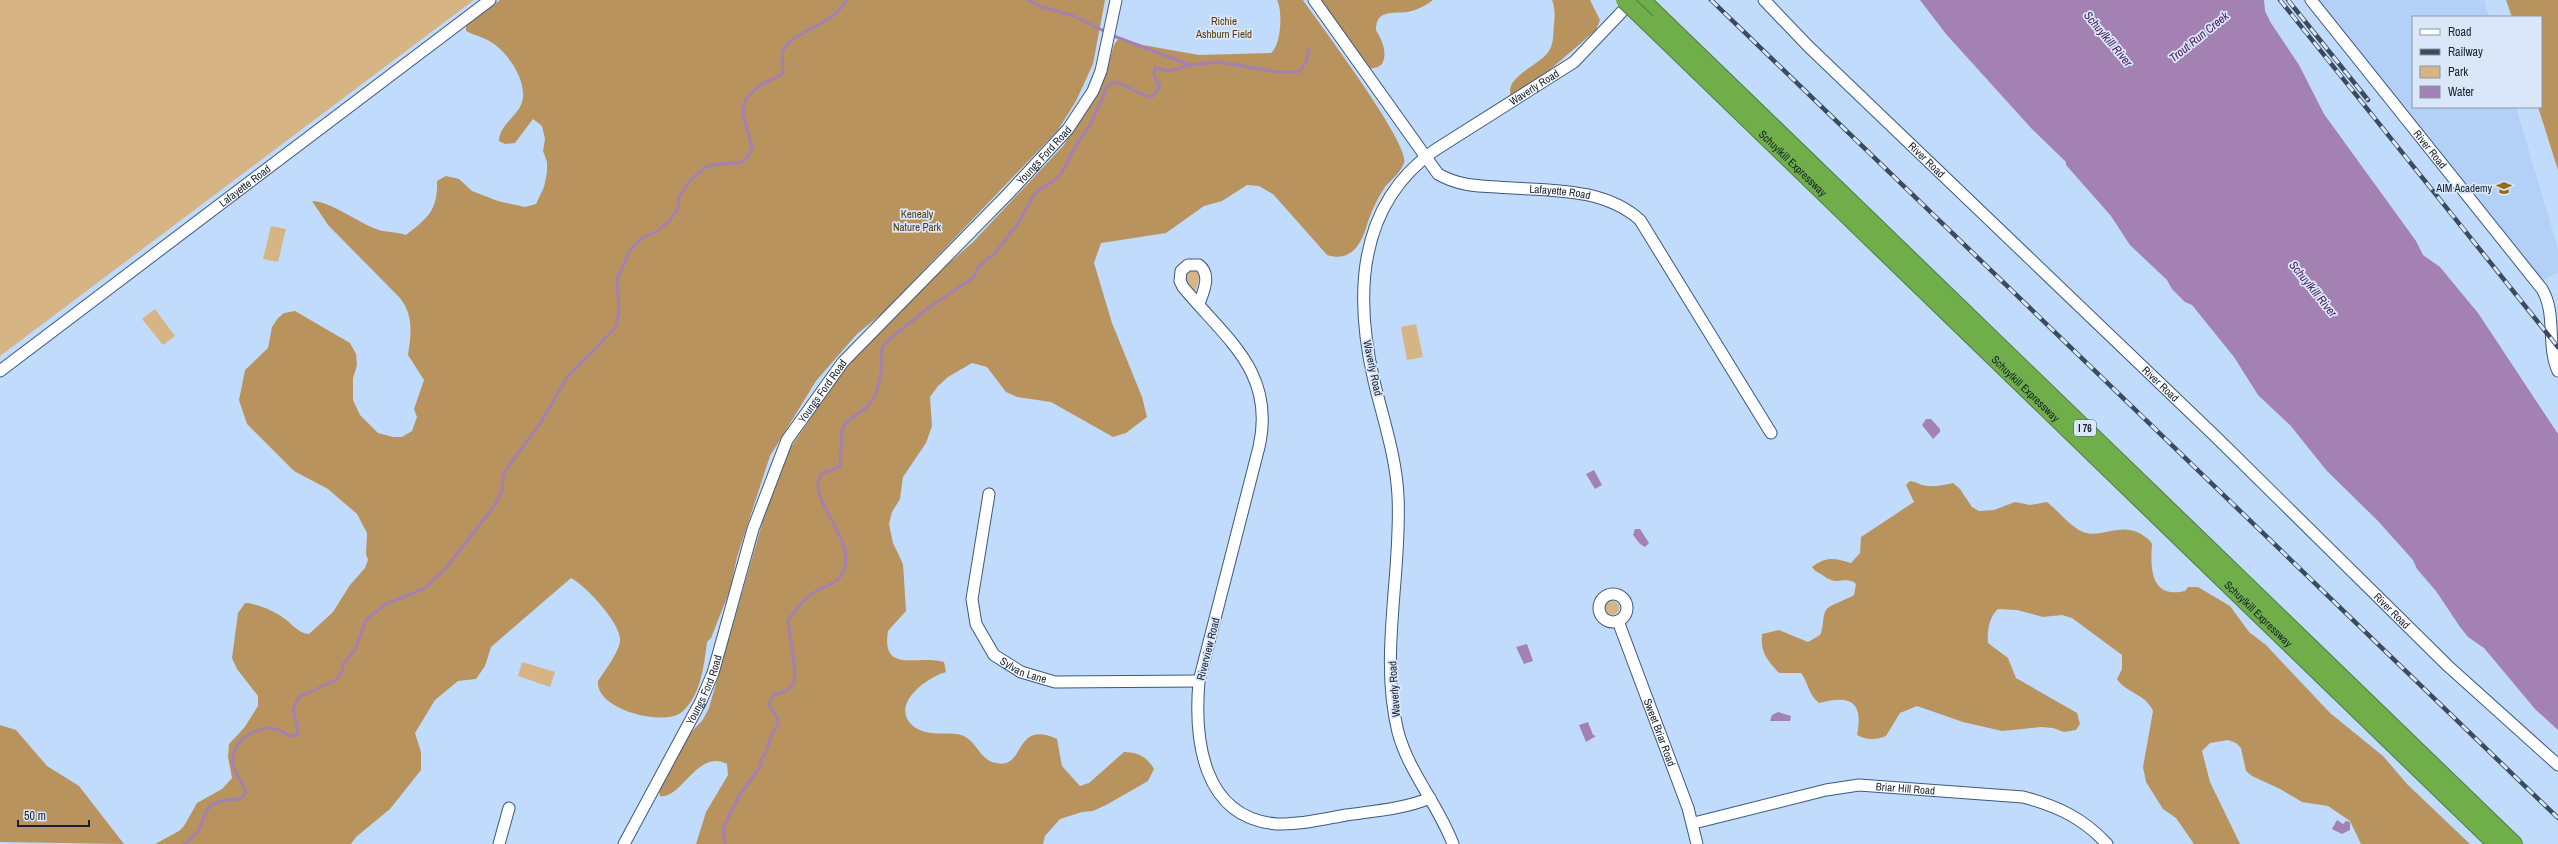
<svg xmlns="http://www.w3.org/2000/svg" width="2558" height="844" viewBox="0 0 2558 844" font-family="'Archivo Narrow',sans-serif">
	<rect width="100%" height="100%" fill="#c1dbfc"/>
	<path fill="#b3d0f7" d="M2318,0H2484L2489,17H2413V107H2516L2558,249V272L2542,281Z"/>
	<path fill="#d6b484" d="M0,0H474L0,356Z
		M271,226L286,229L278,262L263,259Z
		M1190,270H1196L1200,276L1196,290H1192L1186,282L1185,274Z
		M155,309L175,336L163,345L142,319Z
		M1416,324L1423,357L1407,360L1401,327Z
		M1605 608a7 7 0 1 1 14 0a7 7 0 1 1-14 0Z
		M522,662L555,672L550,687L518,676Z"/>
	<path fill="#b9935e" d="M500,0H1105L1093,64L1076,101L1058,130L883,313L857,334L816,381L770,456L737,557L730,590L711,638L707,642C704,665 701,696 682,712C664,727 595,710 598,681C604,672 619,652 620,641C622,624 585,585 571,578L491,647L485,666L476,679L458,681L435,700L415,733L421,752V770L390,809L356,837L351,844H155L179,831L184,826L197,803L222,789L232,778L228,757L229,744L244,728L258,706V696L237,669L232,658L238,613L245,603H248C260,605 276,612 285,619C293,625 300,634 309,634L333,612L350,585L365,568L368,560L366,554L367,533L357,514L328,489L294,471L247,424L239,400L245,370L268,348L272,327L278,318L284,313L295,311L350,343L356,354L357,365L353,378V400L360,415L378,433L393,437H402L412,431L417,417L414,409L424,380L408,355C411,334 414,316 400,298L328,225L312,201C330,201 359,223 376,229C386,233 395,231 406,235C428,218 438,210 437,181L446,176L459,179L472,191L498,201L525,207L536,204L544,187L547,172V162L543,151L545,139L542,126L533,119L515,143L505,144L499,141C499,127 514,118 520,107C531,88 511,56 494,44C486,38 474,35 466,31V24Z
		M1277,0H1303C1318,22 1411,145 1404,163C1401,172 1391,180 1385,187C1377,199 1370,214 1366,228C1360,247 1349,262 1327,255L1273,194L1259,186L1247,185L1222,201L1204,206L1166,233L1101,243L1094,263L1112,323L1142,397L1147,417L1126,433L1113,437L1051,402L1017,397L1006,392L987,367L972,363L948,377L938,386L930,397L932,426L926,443L903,477L900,499L892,512L889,524L893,543L903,564L906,611L888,631C881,675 918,654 944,662L946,672C928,677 891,703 911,724C924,738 946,731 961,735C977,740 979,760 996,763C1026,770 1013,719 1057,739L1062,766L1080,786L1089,783L1124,752C1138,752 1147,757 1154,769L1148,781L1108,804L1093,811L1082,812L1060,819L1045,836L1043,844H696L706,812L728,775L727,764C698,748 681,800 660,796L659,791L689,734L702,721L709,708L761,527L780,469L790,448L842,373L868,342L886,327L939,272L973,242L1064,145L1102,84L1114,45L1119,38L1143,45L1199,55L1271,53C1281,46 1283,11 1277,0Z
		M1321,0H1433C1425,6 1417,10 1407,12C1393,14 1376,9 1376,30C1382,40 1388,53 1382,64L1378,67L1369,69Z
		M1552,0H1590L1600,20L1596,30L1524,92L1511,96C1503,76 1543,65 1550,49C1554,42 1553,32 1554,24C1555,16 1555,8 1552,0Z
		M2506,0H2558V170L2538,107H2541V17H2512Z
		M1915,482C1928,489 1939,486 1953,483L1960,489L1972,507L1979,511L1994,510L2015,502L2030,505L2047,502C2057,510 2071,527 2083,532C2102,539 2119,522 2141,534C2145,537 2150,539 2152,544C2150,569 2151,599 2185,591L2188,587H2198L2230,606L2249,632L2266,645L2330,713L2383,756L2407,784L2470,844H2361L2350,821L2328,806L2302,802L2280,789L2252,776L2246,771L2241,748L2236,743L2228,740L2210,743L2202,751L2210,782L2240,844H2194L2176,818L2163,809L2146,782L2143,767L2153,711C2146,694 2126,693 2117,679L2122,669V655L2072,618L2062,615L2043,617L2017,610L1998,609C1989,617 1987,631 1988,643L2008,658L2016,678L2077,713L2080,724L2076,730L2064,732L2053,728L2041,727L2002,731L1963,722L1917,706L1900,713L1886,736C1876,740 1866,740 1857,735C1864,700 1849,695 1819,703C1808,694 1809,684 1801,673H1779C1767,660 1760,652 1762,634L1779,630L1808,642L1820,635C1824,628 1822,616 1826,610C1830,604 1847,600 1854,595L1856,584C1846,575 1838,587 1824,576C1819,572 1816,573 1812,567C1826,556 1835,558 1851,563L1860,553L1861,537L1914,502L1906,485L1910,481Z
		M0,725L16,730L47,766L79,786L124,844L0,842Z"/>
	<path fill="#a381b3" d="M1920,0H2264L2265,11L2271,23L2299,65L2324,114L2416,241L2423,255L2440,267L2478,313L2558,434V730L2535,709L2484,648L2468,637L2460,627L2436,591L2417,569L2413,560L2378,521L2327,471L2290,425L2258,395L2234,357L2192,305L2185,302L2172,289L2167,280L2130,245L2111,216L2066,165V162L2031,128L1946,34Z
		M1926,419H1931L1940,429V432L1933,439L1922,425Z
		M1594,470L1602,485L1595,489L1586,474Z
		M1635,529H1640L1649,543L1645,547L1640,544L1633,535Z
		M1527,644L1533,661L1524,664L1516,647Z
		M1778,712L1791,716L1790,721H1770L1772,715Z
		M1588,722L1593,735L1596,736L1586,742L1579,725Z
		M2337,820L2343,824L2346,821L2350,822V830L2342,834L2332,829Z"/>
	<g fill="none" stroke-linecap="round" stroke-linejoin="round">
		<path stroke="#a381b3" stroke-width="3" d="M1028,0L1040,6L1074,16L1106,32
			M1111,35L1190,65
			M184,844C216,824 189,800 240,799L246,793C245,783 235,776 233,765C230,736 268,717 289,736L297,735L298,729L293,709L299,697L336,680L342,672L343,664L355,650L366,620L384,605L425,588L447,567L495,505L502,490L503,474L541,422L568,376L616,327L619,312L617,279L630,250L641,239L659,230L670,220L678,208L679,197L688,183L698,173L706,167L718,164L739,163L746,159L752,149C748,119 729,107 761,85C768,80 777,79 783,73C783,66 781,57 783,51C791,31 833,27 846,0
			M725,844L723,828L739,796L761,766V760C770,749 768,734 778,725V719L769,705L773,695L786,691L794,683L795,671L788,620C797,608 805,597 818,590C826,585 836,584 841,576C860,546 817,510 818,484C818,480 821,476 822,473L840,467L842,431L845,423L867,407L876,394L882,368L881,353L884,344L927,309L974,277L978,267L996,252L1018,223L1035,193L1058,178L1064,169L1075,147L1091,123L1107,87L1114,82C1129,84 1137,96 1152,97L1160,86L1154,75L1155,68L1170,71L1190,65L1219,62L1277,72H1299L1306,62L1309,49"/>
		<g stroke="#3d597d" stroke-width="13">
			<g id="minor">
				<path id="s1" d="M1314,0L1438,174C1457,185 1475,186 1497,187C1546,191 1602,186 1640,220L1771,433"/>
				<path id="s2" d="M1764,0L1808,46L2216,437L2448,666L2558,765"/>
				<path id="s3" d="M2311,0L2542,289C2557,314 2546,344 2558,371"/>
				<path d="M1199,304C1203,292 1212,275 1199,265H1188L1181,271L1180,281L1183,287C1226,339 1276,372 1259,447L1199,681C1194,739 1202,818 1277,824C1300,825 1324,819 1346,815C1374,811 1404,809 1430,798"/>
				<path id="s4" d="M0,371L490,0"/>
				<path id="s5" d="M989,494L972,599L976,624L994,655L1021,672L1055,682L1199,681"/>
				<circle cx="1613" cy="608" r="14"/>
				<path id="s6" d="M1618,621L1688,808L1697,844"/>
				<path id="s7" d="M1694,823L1826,790L1859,785L2023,797C2057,806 2083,818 2107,844"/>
				<path d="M499,844L509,808"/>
				<path id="s8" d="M624,844L701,701L713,673L753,529L787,440L843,362L1008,194L1068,129L1093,91L1101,71L1116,0"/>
				<path id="s9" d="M1453,844C1438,804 1409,773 1398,732C1379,657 1402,572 1398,496C1396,456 1383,419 1374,381C1354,295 1357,205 1435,150L1574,62L1633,0"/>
			</g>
		</g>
		<g stroke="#507d40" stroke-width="18">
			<g id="highway">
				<path d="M1642,0L2514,844"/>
				<path id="s10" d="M1647,22L2496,844"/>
			</g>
		</g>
		<use href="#minor" stroke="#fff" stroke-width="11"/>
		<use href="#highway" stroke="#6fae48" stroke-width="16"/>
		<g stroke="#3b4a5d" stroke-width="4.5">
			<path id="rail" d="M1711,0L2558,818
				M2280,0L2558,347
				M2288,0L2368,100"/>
		</g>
		<use href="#rail" stroke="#d9e7f8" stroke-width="3" stroke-dasharray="9" stroke-linecap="butt"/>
		<g stroke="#507d40" stroke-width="18" stroke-linecap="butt">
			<path id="highway-bridge" d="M1624,0L1647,22"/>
		</g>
		<use href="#highway-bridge" stroke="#6fae48" stroke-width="16"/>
	</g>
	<defs>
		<g id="school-bare" transform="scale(1.2)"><path d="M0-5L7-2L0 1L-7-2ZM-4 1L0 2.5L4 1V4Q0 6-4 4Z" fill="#9a6b1c" stroke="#d9e7f8" stroke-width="2.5" paint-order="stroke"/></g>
	</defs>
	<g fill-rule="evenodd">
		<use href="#school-bare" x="2504" y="188"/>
	</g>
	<g text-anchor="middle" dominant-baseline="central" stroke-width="3.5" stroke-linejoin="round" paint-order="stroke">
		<rect fill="#d9e7f8" stroke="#505c6c" stroke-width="1" x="2074" y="420" width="22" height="16" rx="3"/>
		<g font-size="10" font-weight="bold" fill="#152130">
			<text x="2085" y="428">I 76</text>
		</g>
		<g font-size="11" fill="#543a0f" stroke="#d9e7f8">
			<text x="1224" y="21">Richie<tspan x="1224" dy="13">Ashburn Field</tspan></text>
			<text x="917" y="214">Kenealy<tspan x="917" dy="13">Nature Park</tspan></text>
		</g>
		<g font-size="11" fill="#152130" stroke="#d9e7f8">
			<text stroke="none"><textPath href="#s9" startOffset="852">Waverly Road</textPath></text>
			<text stroke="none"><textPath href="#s3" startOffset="191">River Road</textPath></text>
			<text stroke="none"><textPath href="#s8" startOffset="822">Youngs Ford Road</textPath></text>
			<text stroke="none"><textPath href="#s2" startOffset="228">River Road</textPath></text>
			<text stroke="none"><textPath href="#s10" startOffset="203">Schuylkill Expressway</textPath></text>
			<text stroke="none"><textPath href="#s4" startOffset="307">Lafayette Road</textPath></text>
			<text stroke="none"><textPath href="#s1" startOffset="338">Lafayette Road</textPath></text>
			<text transform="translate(1373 368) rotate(78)">Waverly Road</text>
			<text stroke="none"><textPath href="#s2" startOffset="552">River Road</textPath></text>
			<text stroke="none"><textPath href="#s10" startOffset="527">Schuylkill Expressway</textPath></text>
			<text stroke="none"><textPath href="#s8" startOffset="498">Youngs Ford Road</textPath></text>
			<text stroke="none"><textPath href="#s2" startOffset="876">River Road</textPath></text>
			<text stroke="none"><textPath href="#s10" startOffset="851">Schuylkill Expressway</textPath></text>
			<text transform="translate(1208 649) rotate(-76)">Riverview Road</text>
			<text stroke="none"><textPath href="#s5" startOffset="201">Sylvan Lane</textPath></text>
			<text stroke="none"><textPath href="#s8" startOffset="174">Youngs Ford Road</textPath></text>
			<text transform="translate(1394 689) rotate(-94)">Waverly Road</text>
			<text stroke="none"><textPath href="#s6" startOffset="119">Sweet Briar Road</textPath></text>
			<text stroke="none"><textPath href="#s7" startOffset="216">Briar Hill Road</textPath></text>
		</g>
		<g font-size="11" fill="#152130" stroke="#d9e7f8" text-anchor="end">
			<text x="2492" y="188">AIM Academy</text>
		</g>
		<g font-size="12" font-style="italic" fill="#4d205e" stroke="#d9e7f8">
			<text transform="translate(2199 37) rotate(-39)">Trout Run Creek</text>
			<text transform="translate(2108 39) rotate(50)">Schuylkill River</text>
			<text transform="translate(2313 289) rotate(51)">Schuylkill River</text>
		</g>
	</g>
	<rect x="2412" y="16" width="130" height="92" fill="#d9e7f8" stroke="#8b98a8"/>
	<rect x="2420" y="29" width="20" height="6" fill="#ffffff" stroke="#8b98a8"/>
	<text x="2448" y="36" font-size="12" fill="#152130">Road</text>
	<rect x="2420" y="49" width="20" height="6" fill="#3b4a5d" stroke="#8b98a8"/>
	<text x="2448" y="56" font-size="12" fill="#152130">Railway</text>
	<rect x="2420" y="66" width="20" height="12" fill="#d6b484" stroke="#8b98a8"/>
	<text x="2448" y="76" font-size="12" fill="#152130">Park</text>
	<rect x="2420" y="86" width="20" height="12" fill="#a381b3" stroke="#8b98a8"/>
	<text x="2448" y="96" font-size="12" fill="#152130">Water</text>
	<path d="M18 820v6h71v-6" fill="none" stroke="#152130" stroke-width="2"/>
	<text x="24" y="820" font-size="12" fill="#152130" stroke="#d9e7f8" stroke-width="3" paint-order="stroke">50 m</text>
</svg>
